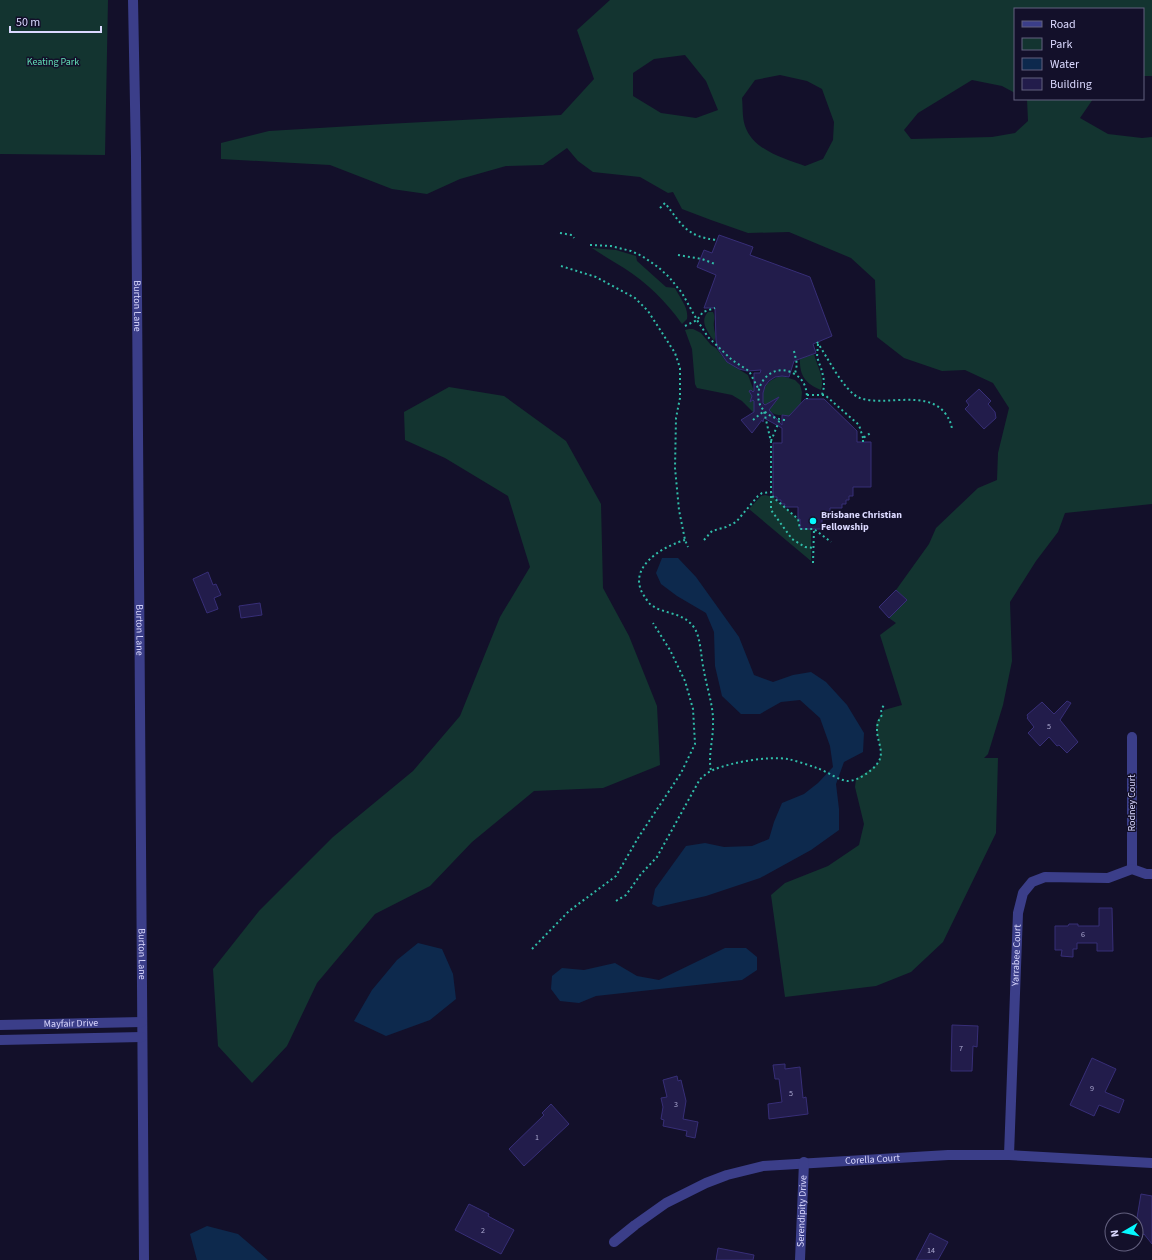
<svg xmlns="http://www.w3.org/2000/svg" width="1152" height="1260" viewBox="0 0 1152 1260" font-family="'Source Sans 3',sans-serif">
	<rect width="100%" height="100%" fill="#13102a"/>
	<path fill="#133430" fill-rule="evenodd" d="M0,0H108L105,155L0,154Z
		M610,0H1152V76H1143V9H1015V93L1002,86L972,80L918,113L904,130L911,139L992,137L1015,133L1028,121L1027,99H1093L1080,118L1108,134L1142,138L1152,137V504L1065,513L1058,532L1036,561L1010,602L1012,661L1003,705L988,754L984,758H998L996,833L943,942L911,972L876,986L785,997L771,895L785,883L828,866L859,845L864,824L855,787L856,779L878,764L881,753L876,727L877,721L884,710L902,705L880,635L896,623L889,618L907,600L896,590L929,544L936,528L978,488L997,480L998,453L1009,408L993,383L965,370L942,371L904,358L877,337L875,280L851,258L789,232L748,233L711,220L682,209L673,192L668,193L640,177L593,172L578,161L567,148L543,165L506,166L460,179L427,194L392,189L330,165L221,159V143L269,131L386,124L561,115L594,79L577,30ZM685,55L706,81L718,110L696,118L661,113L633,96V73L654,59ZM780,75L807,81L822,89L834,122L833,140L823,159L805,166C783,158 753,150 745,126C742,117 743,107 742,98L755,80Z
		M592,248L616,250L636,256L637,261L666,287L675,288C680,298 689,308 687,319L682,324C666,301 647,283 624,268C613,261 602,255 592,248Z
		M708,312H713C716,318 713,321 714,327C714,332 717,335 714,341C708,332 699,322 708,312Z
		M689,329H693L701,333L711,345L716,348L727,362L748,375L754,391V401L758,410L753,412L742,401L732,395L697,388L695,384L692,349L685,330Z
		M814,354C817,366 825,378 821,390C804,383 799,374 800,356L805,357Z
		M782,376L795,380L800,385L802,392L801,403L789,416C783,415 776,416 771,412C754,399 764,379 782,376Z
		M449,387L504,396L566,441L601,504L603,588L629,636L657,706L660,765L603,788L534,791L472,842L430,886L375,914L317,983L287,1046L252,1083L218,1046L213,969L259,911L333,837L413,771L460,716L500,617L530,567L508,496L445,458L405,440L404,412Z
		M765,495L773,497L798,519L800,528L811,529V561L749,509L761,496Z"/>
	<path fill="#0d294d" d="M662,558H678L696,577L739,637L754,675L773,682L793,675L811,672L826,682L847,705L864,733L863,752L844,762L836,784L839,809V830L811,850L760,878L706,896L658,907L652,904L655,889L686,846L705,843L724,847L752,846L769,839L774,822L782,803L804,794L818,783L833,767L830,746L820,718L800,700L781,702L760,714H741L722,696L715,666L714,632L706,613L677,596L661,584L656,573Z
		M418,943L442,949L453,974L456,999L430,1020L386,1036L354,1021L372,990L397,960Z
		M725,948H746L757,957V970L742,980L596,996L579,1003L560,1001L551,989L552,976L562,968L584,970L615,963L637,976L659,980Z
		M207,1226L238,1234L268,1260H197L190,1234Z"/>
	<path fill="#221c4b" stroke="#372e77" d="M719,235L753,247L750,255L810,277L832,336L813,344L816,353L794,361L789,377L782,376L775,377L769,381L765,386L763,393V403L765,405L779,397L769,410L782,425V415L789,416L805,399H824L857,431V442H871V487H853V496H849V500H846V504H842V508H830V519H822V529H800V519H798V507H784L785,504H781V500H777V497H773V443H782V428L764,418L763,422L762,420L752,433L741,420L754,412V401L753,400L750,402L752,396L749,391L751,390L753,392L754,391V373H760L761,370L747,371L739,369L727,362L718,349L716,340L715,308H704L716,275L697,267L704,250L712,253Z
		M979,389L991,401L988,404L995,412L996,418L984,429L965,409L969,405L966,401Z
		M208,572L213,585L216,584L221,595L214,598L218,609L207,613L193,579Z
		M896,590L907,600L889,618L879,607Z
		M260,603L262,615L241,618L239,606Z
		M1067,701L1071,703L1060,720L1078,742L1067,753L1059,745L1057,746L1049,737L1040,746L1028,733L1034,727L1027,718L1028,717L1027,715L1042,702L1054,714Z
		M1099,908H1112L1113,951H1097V943H1077V949H1073V957L1061,956L1062,950H1055V926H1068L1069,924H1078V926H1099Z
		M952,1025L978,1026L977,1047L973,1046L972,1071H951Z
		M1092,1058L1116,1069L1105,1092L1124,1100L1119,1113L1099,1105L1094,1116L1070,1105Z
		M785,1064V1069L800,1067L803,1098L806,1097L808,1114L769,1119L768,1104L782,1102L779,1079H775L773,1065Z
		M677,1076L678,1081L681,1080L686,1101L683,1119L698,1122L695,1138L686,1136L687,1131L663,1126L664,1120L661,1119L663,1107L661,1098L667,1097L663,1080Z
		M551,1104L569,1124L524,1166L509,1149L544,1115L542,1113Z
		M1141,1194L1152,1196V1244L1144,1234L1136,1240V1219L1137,1218Z
		M469,1204L489,1214L488,1216L514,1230L501,1254L455,1230Z
		M930,1233L948,1242L938,1260H916Z
		M718,1248L754,1255L753,1260H716Z"/>
	<g fill="none" stroke-linecap="round" stroke-linejoin="round">
		<path stroke="#30bda9" stroke-width="2" stroke-dasharray="2 3" stroke-linecap="butt" d="M660,208L665,203C682,225 687,237 717,240
			M560,233L572,235L574,238
			M590,245L611,246L631,251L642,256L658,267L669,277L682,293L697,320L708,337L732,360L749,371L759,390
			M678,255L702,259L715,264
			M561,266L596,277L635,298L648,311L675,353L680,368V398L676,418L675,468L679,510L685,540L688,547
			M685,326L697,320L703,312L715,308
			M817,342C827,356 844,392 860,398C884,407 926,389 945,413C949,419 951,422 952,429
			M818,344L817,357L822,371L824,381V387L822,395
			M794,351L797,364L795,374
			M807,395H825L859,425L863,438
			M753,420L764,411L771,442V510L792,539L805,547L813,548
			M785,420C736,414 763,353 796,375C805,381 807,390 807,399
			M771,441L780,419
			M863,442V438L872,432
			M685,540C668,545 640,559 639,580C639,586 641,592 645,597C646,599 648,602 650,604C663,615 684,611 695,629C701,639 701,659 704,671C707,689 714,707 713,725C713,741 708,755 711,771
			M704,540L712,531L726,527L736,522L758,496L762,493L771,492L773,497L798,519L800,529H814L831,542
			M813,563L814,529
			M616,901L626,895L641,874L657,857L700,779C704,776 708,772 713,770C732,762 767,756 788,759C797,761 808,765 817,768C826,771 840,781 848,781C857,781 871,772 877,764C889,749 868,734 882,715L881,710L884,705
			M532,949L569,911L616,876L638,838L681,773L695,744L693,709L685,681L670,650L653,623"/>
		<g stroke="#3b3e89" stroke-width="10">
			<path id="s1" d="M133,0L136,157L144,1260"/>
			<path d="M1132,737V869"/>
			<path id="s2" d="M0,1025L142,1022"/>
			<path d="M0,1040L142,1037"/>
			<path id="s3" d="M1009,1155L1018,913L1023,893L1032,882L1045,877L1108,878L1132,869L1146,874H1152"/>
			<path id="s4" d="M614,1242L635,1225L666,1203L706,1183L727,1175L763,1166L948,1155H1009L1152,1163"/>
			<path id="s5" d="M800,1260L804,1162"/>
		</g>
	</g>
	<circle fill="#05f9ff" stroke="#13102a" stroke-width="1.5" cx="813" cy="521" r="4"/>
	<g text-anchor="middle" dominant-baseline="central" stroke-width="3" stroke-linejoin="round" paint-order="stroke">
		<g font-size="8" fill="#adaad2">
			<text x="1049" y="726">5</text>
			<text x="1083" y="934">6</text>
			<text x="961" y="1048">7</text>
			<text x="1092" y="1088">9</text>
			<text x="791" y="1093">5</text>
			<text x="676" y="1104">3</text>
			<text x="537" y="1137">1</text>
			<text x="483" y="1230">2</text>
			<text x="931" y="1250">14</text>
		</g>
		<g font-size="10" fill="#63e1b8" stroke="#13102a">
			<text x="53" y="62">Keating Park</text>
		</g>
		<g font-size="10" fill="#dbd9ff" stroke="#13102a">
			<text stroke="none"><textPath href="#s1" startOffset="306">Burton Lane</textPath></text>
			<text stroke="none"><textPath href="#s1" startOffset="630">Burton Lane</textPath></text>
			<text transform="translate(1132 803) rotate(-90)">Rodney Court</text>
			<text stroke="none"><textPath href="#s1" startOffset="954">Burton Lane</textPath></text>
			<text stroke="none"><textPath href="#s3" startOffset="200">Yarrabee Court</textPath></text>
			<text stroke="none"><textPath href="#s2" startOffset="71">Mayfair Drive</textPath></text>
			<text stroke="none"><textPath href="#s4" startOffset="279">Corella Court</textPath></text>
			<text stroke="none"><textPath href="#s5" startOffset="49">Serendipity Drive</textPath></text>
		</g>
		<g font-size="10" font-weight="bold" fill="#dbd9ff" stroke="#13102a" text-anchor="start">
			<text x="821" y="515">Brisbane Christian<tspan x="821" dy="12">Fellowship</tspan></text>
		</g>
	</g>
	<rect x="1014" y="8" width="130" height="92" fill="#13102a" stroke="#63607f"/>
	<rect x="1022" y="21" width="20" height="6" fill="#3b3e89" stroke="#63607f"/>
	<text x="1050" y="28" font-size="12" fill="#dbd9ff">Road</text>
	<rect x="1022" y="38" width="20" height="12" fill="#133430" stroke="#63607f"/>
	<text x="1050" y="48" font-size="12" fill="#dbd9ff">Park</text>
	<rect x="1022" y="58" width="20" height="12" fill="#0d294d" stroke="#63607f"/>
	<text x="1050" y="68" font-size="12" fill="#dbd9ff">Water</text>
	<rect x="1022" y="78" width="20" height="12" fill="#221c4b" stroke="#63607f"/>
	<text x="1050" y="88" font-size="12" fill="#dbd9ff">Building</text>
	<g transform="translate(1124 1232) rotate(261)"><circle r="19" fill="#13102a" stroke="#63607f"/>
	<path d="M0-3L7 15L0 10L-7 15Z" fill="#05f9ff"/>
	<text y="-6" font-size="11" font-weight="bold" text-anchor="middle" fill="#dbd9ff">N</text>
	</g>
	<path d="M10 26v6h91v-6" fill="none" stroke="#dbd9ff" stroke-width="2"/>
	<text x="16" y="26" font-size="12" fill="#dbd9ff" stroke="#13102a" stroke-width="3" paint-order="stroke">50 m</text>
</svg>
